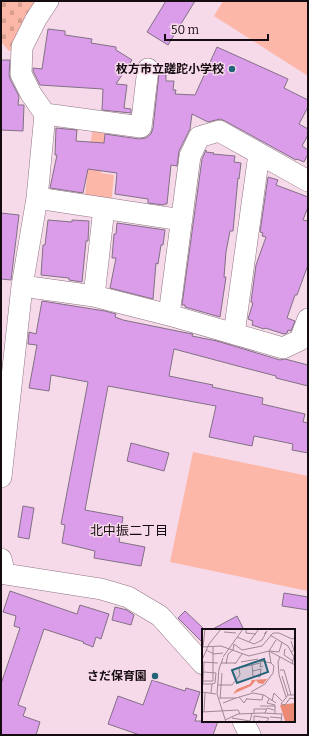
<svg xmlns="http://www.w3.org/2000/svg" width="309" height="736" viewBox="0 0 309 736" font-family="Bitter,'Noto Sans JP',serif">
	<defs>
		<pattern id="cemetery-stones" width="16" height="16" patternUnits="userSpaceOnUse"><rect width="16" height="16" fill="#fdb7a8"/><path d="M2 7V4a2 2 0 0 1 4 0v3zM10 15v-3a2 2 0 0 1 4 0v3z" fill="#d89c90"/></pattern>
	</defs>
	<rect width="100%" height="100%" fill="#f7dae9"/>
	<path fill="url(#cemetery-stones)" d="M1,1H38L15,50L9,51L1,42Z"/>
	<path fill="#fdb7a8" d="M223,1H308V76L214,16Z
		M92,131L105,133L101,173L114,175L111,206L84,203Z
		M193,452L308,476V591L170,562Z"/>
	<path fill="#db9dea" stroke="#817085" d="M166,1H195L168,45L147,32Z
		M48,29L65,31V35L92,39L91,43L116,47V50L132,60L116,84L127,85L124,108L131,109V113L102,110L103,89L40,85L33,71V68L42,69Z
		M217,47L288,79L284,88L308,100V107L299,124L308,129V135L302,146L308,150V154L304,162L297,159L296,160L225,121L220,119L208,122L192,114L190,129L179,151L177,166L171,165L167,204H164V205L148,203V199L115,194L117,173L88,169L83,193L50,188L57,155H55L56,128L77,130L76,141L104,143L105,134L139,139L146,138L151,134L153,128L159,74L166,75V81H174L173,90H176L175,94L195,95Z
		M1,60H10L9,74L10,79L19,96L18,105H24L23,131L1,130Z
		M206,150V152L214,153L213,154L235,156L234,162L241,163L239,179L238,178L233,231H230L226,252L224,277H226L220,317L185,307V305H182L202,159Z
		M268,177L278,180L276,185L308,197V207L303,220L308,221V265L297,295H295L287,318L295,321L291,331L288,330L287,333L284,334L265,328L264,329L252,325L253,321L248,319L253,303L251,302L256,265L266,237L262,236L263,233L260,232Z
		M1,213L19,215L11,280L1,279Z
		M48,220L72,222V220L89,221L88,241H86L82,282L69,280V278L41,275L43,245H45Z
		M117,223L165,230L163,245H161L158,264L156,263L153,299L110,288L116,258H112L114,234H116Z
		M42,301L105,311L116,314L115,317L123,320L187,333L193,334L192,336L217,341L280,360L285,359L308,365V386L276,378V376L249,369L174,349L169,376L213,385L212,387L263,398L262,404L305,414L303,422L308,423V453L292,450L293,444L254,436L252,446L209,437L216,406L108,386L85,510L123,517L119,542L145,547L141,566L94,558L95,551L62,543L65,525L61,524L88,382L51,375L49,391L29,388L37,345L28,344L29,332L36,334Z
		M131,443L169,453L164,471L127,461Z
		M23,506L34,508L29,539L18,537Z
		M10,591L77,614L80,605L109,614L101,639L96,637L93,647L83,643L84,642L44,629L18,705L26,708L23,716L40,722L36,735H1V684L20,628L14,626L16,616L3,612Z
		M284,593L308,597V610L282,606Z
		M115,607L127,610L134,615L131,625L112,620Z
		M185,611L203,628V643L178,618Z
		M237,616L244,630H211Z
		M152,680L185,691L186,688L200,692L193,714L197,715L195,721H218L213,735H140L108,724L118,696L143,705Z"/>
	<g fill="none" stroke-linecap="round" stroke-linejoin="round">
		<g stroke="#8e7483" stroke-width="22">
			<path id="minor" d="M48,1L36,19L22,47L21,74L31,94L45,114L141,127L148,69
				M37,198L182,220
				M22,286L94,296L169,315L283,348L300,340L308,319
				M94,296L104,208
				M169,315L190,156L199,137L219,131L308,181
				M234,334L259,154
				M1,477L22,286L37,198L45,114
				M1,559L5,574L101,589L128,597L160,616L203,664
				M243,721L250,735"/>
		</g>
		<use href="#minor" stroke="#fff" stroke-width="21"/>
	</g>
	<g fill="#236378" stroke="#f7dae9" stroke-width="1.5">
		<circle cx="232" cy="69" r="4"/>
		<circle cx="155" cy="676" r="4"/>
	</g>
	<g text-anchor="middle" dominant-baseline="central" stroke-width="3" stroke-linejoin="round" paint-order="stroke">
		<g font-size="12" font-weight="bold" fill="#150c11" stroke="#f7dae9" text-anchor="end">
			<text x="224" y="69">枚方市立蹉跎小学校</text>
			<text x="147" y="676">さだ保育園</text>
		</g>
		<g font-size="13" fill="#150c11" stroke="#f7dae9">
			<text x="129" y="530">北中振二丁目</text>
		</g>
	</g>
	<g transform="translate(202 629)">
		<rect width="93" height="93" fill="#f7dae9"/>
		<path d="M68,47L61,55L56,54L54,51L49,57L31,65L35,60L48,55L50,51L65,50ZM93,74V93L83,92L78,76Z" fill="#eb8974"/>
		<path fill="none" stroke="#9d8893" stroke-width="1" d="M44,0V4L54,5M22,3L34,4M68,6L86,17L92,28L90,35M35,8L52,15L60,11L65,2L62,5M47,13L57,0M0,18L19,17L47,27L67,22L93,36M1,18L3,0M83,20L82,26L91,32M4,21L12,25L21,24M31,21L32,15L40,21L60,17L71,4H77L90,10L93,9M68,22L77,23L80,13M89,23L92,21L89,12M21,28L41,0M78,28L76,33L77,46L84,68M21,29L17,40L15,65L24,93M0,31L7,15L19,0M0,33L16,34M2,33L1,55H10L9,64M39,33L56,30M19,34H34M69,34L67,22L74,11M24,35L26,25L31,21M33,35L40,25M50,35L51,47L58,48L59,40L51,42M78,41H82L89,66M2,43L14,44L13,54L10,55M80,47L86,66M1,52H11V18M16,56H30L38,46L37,39L58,34M0,63L14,65M49,63L63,55L71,44L72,37L69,34L59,32L58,38L61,37M93,66H86L79,75L83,76L88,69L93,70M37,68L42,74L45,69M18,69H34L51,64L62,66L74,74M18,70L20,44M45,70L60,71L61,66M67,70L65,74L73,76V85M70,72L72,64L80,72M21,74L34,69M58,77H73M0,83L36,81L38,85M2,83L3,64M52,84V80H64M63,84L65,79L72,81M68,88L80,89M30,89L48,92L50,84M23,91L36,85L60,84L80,85L79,93M52,93V87L67,89L64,93L56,92"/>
		<path fill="#236378" fill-opacity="0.15" stroke="#236378" stroke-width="2" d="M62,30L66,43L35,54L30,41Z"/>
		<rect width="93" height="93" fill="none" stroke="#150c11" stroke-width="2"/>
	</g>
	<rect width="309" height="736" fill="none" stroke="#150c11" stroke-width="4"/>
	<path d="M165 34v6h103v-6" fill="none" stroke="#150c11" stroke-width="2"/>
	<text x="171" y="34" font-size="12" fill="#150c11" stroke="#f7dae9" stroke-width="3" paint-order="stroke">50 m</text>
</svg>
